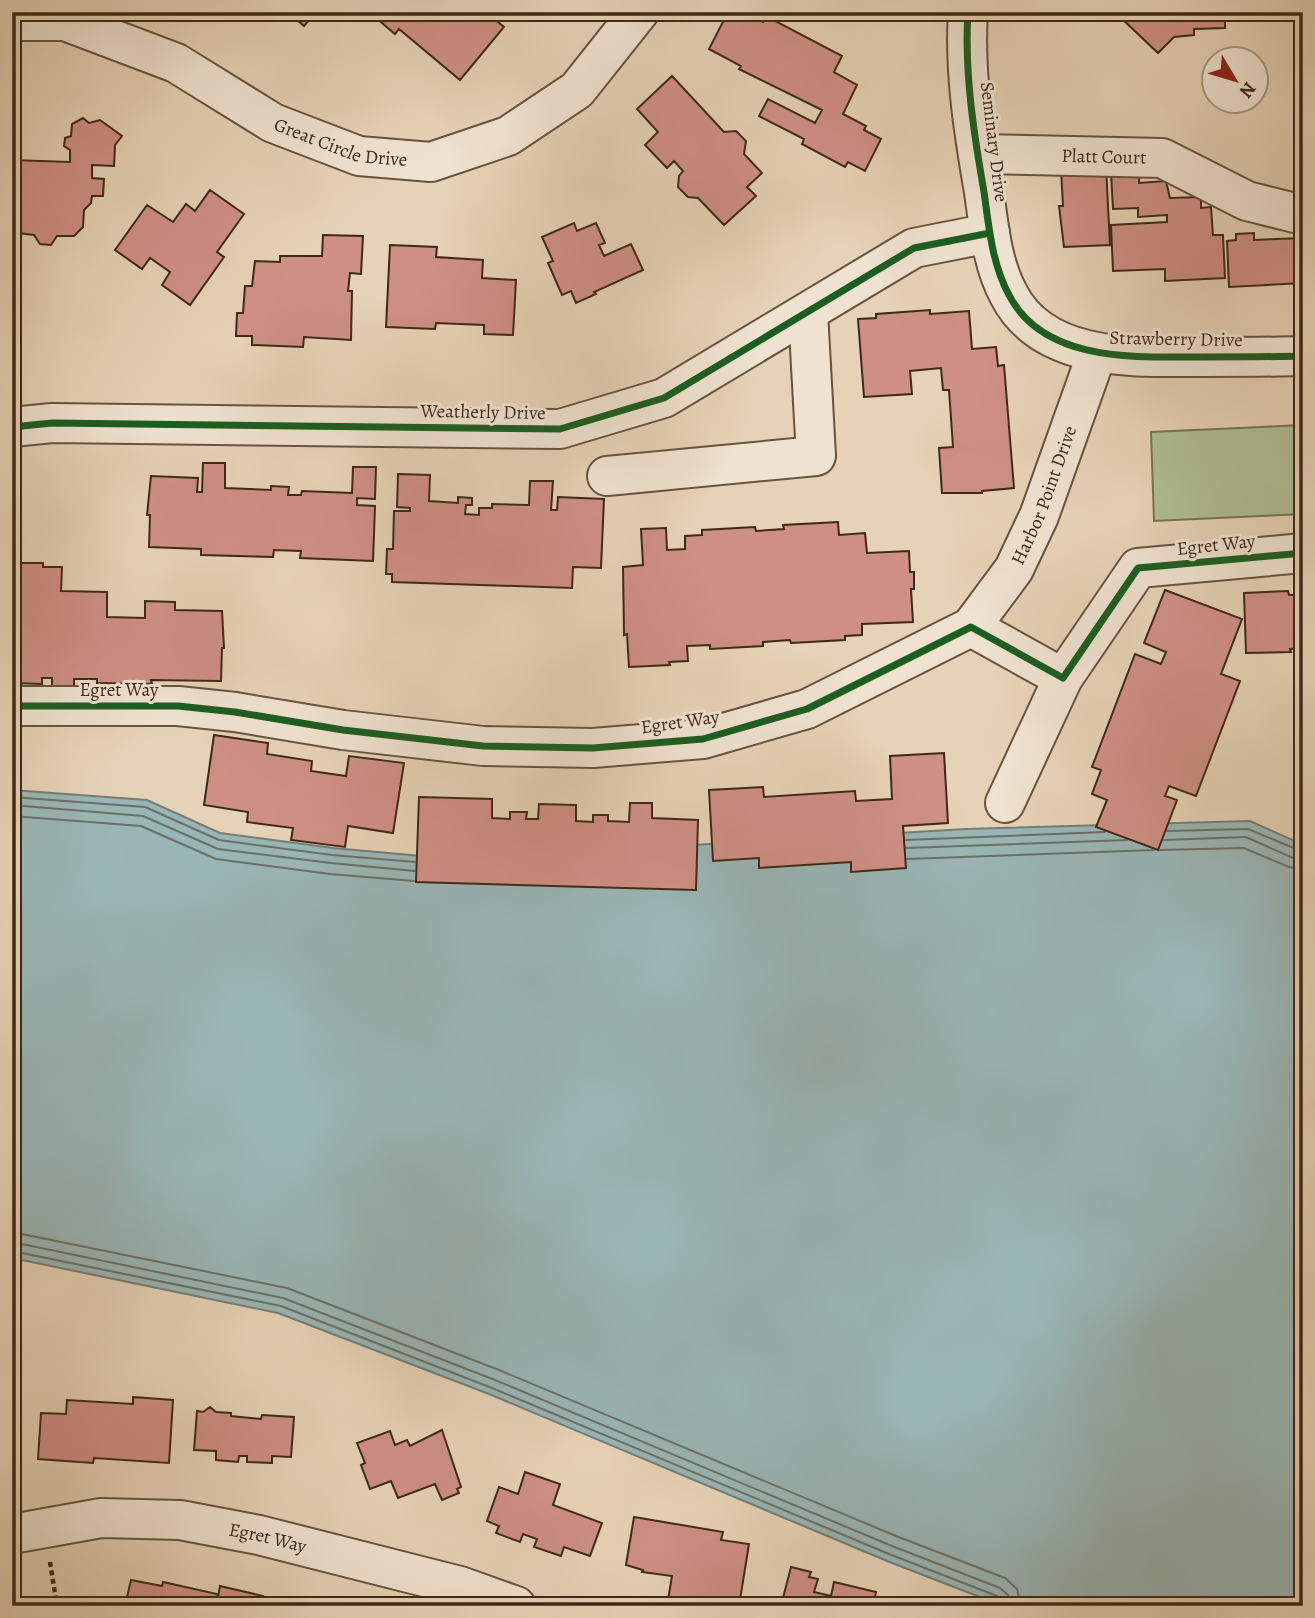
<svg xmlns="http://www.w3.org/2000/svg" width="1315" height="1618" viewBox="0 0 1315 1618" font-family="Alegreya,serif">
	<rect width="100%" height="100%" fill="#e6d2b6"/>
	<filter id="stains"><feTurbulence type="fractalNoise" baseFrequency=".00286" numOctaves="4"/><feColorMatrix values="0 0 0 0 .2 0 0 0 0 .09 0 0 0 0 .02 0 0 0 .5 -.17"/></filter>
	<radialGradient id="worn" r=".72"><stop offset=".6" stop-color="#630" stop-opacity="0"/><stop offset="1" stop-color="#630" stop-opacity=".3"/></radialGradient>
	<path fill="#aebd93" stroke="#767354" stroke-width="2" d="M1303,425V514L1154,521L1151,432Z"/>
	<path fill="#99b6b6" stroke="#747e76" stroke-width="2" d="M12,790L147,800L220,833L333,848L455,859L966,829L1250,821L1299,843L1303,842V1606H1003L887,1561L489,1394L278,1313L12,1258Z"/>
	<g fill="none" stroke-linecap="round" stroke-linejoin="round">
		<path stroke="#6b7066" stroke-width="2" d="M12,797L145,807L219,840L332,855L415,862
			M12,805L143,816L218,849L331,863L415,871
			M12,816L141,826L216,859L330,874L414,881
			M1167,831L1248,829L1296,849H1303
			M906,840L1105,832
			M1164,840L1246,837L1293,858H1303
			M906,848L1127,840
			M1160,850L1244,848L1289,867L1303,869
			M907,859L1154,850
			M12,1232L287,1288L499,1370L896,1536L1005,1578L1017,1589L1021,1606
			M12,1242L283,1298L495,1380L892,1546L1000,1588L1008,1595L1011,1606
			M12,1251L281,1306L492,1388L889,1554L997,1596L1001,1600L1002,1606"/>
	</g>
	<path fill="#cf8f85" stroke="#3d2916" stroke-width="2" d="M288,12H316L304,26Z
		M369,12H486L504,27L460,80L399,29L395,34Z
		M728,12H744L763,22L766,16L842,56L834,72L857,85L843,114L866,126L864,130L881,139L865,171L848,162L845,167L802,144L804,139L759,116L768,99L815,123L822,110L739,69L741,66L709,49Z
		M1126,12H1225V28L1194,29V35L1174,37L1158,53L1121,18Z
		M672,76L724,132L736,131L746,141L744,154L762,173L747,187L756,196L724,225L698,198L688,197L678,187L679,176L683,171L674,161L667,168L645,145L658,132L637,109Z
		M83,118L89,123L100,120L122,136L115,145L114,166L92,165V178L104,179L103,196H92L91,203L84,210L83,227L74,236H57L51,245L40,244L34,235L18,233L12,228V160L70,162V150L64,146L65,138L71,136L72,124Z
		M1106,166L1110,245L1064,247L1059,206H1063L1061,169Z
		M1139,172V183L1166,181L1170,198L1201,197V208L1211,207L1213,235H1223L1225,278L1165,281V269L1113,271L1111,225L1167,222V215L1138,217V208L1113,209L1111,173Z
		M210,190L244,214L217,252L224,257L190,305L162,285L170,272L150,258L142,269L115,250L147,205L173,222L186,204L195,211Z
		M574,223L577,231L596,223L605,243L599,245L604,256L631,244L643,270L594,292L596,294L576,303L571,291L562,295L548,263L553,261L542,237Z
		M1254,233V240L1303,238V283L1229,287L1227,241L1236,240V234Z
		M323,235L363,236L361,274L350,273L348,291H352L351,340L304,337L303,347L252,345V336H236L237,313H243L245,286H252L255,261L280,262V256H322Z
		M390,245L437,247L436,257L483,260L482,278L516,280L513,335L484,334V325L436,323L435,329L386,327Z
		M930,310V314L969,311L972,349L996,347L998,366L1004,365L1014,488L982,491V493H942L939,448L953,447L949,390H943L941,368L910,371L912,394L864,397L858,319L876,318V314Z
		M203,463H225V488L271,490V486L289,487L288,495H301L302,491L352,493L353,467H376L375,499L357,498V505L375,506L373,561L300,558L301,551L274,550L273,557L201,555V549L149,547L150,515H147L151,476L198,478L197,492H202Z
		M398,474L430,475L429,501L458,503V497L472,498V505H466L465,514L479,515V508H492V504L529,505L530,481H553L551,510H557L558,497L604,499L601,568L573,567L572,588L392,582V574H386L387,549H393L394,511H410V508L397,507Z
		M838,522L839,535L865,533L867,553L909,551L910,572H914V589H911L913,622L862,624V635L845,636V640L791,643L790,640L763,642V646L710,649V645L687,646L688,661L669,662L670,665L629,667L627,634L624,635L623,567L643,565L641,529L666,528L667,550L685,549V536L702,535V530L755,527L756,531L784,529L783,525Z
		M12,563H43V567H62L61,591L107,592V617L145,618V601L175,602V610L222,611L224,648H222L221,681L151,680L152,684L97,683V679H74V688L52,687V678H42V684L12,683Z
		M1165,590L1242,619L1221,674L1240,681L1196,796L1169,786L1165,796L1177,800L1158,850L1096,827L1107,800L1092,794L1101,770L1092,767L1135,654L1161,664L1166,652L1144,643Z
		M1288,591L1289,595H1303V648L1290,649L1291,652L1246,653L1244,593Z
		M214,735L268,743L267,754L312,761L311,771L346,776L349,756L404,763L393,833L348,826L345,847L291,840L293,828L247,822L248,812L204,805Z
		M944,753L948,823L903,826L906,868L851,872V862L759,868V858L713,861L709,790L763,787L764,797L855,791L856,801L892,799L890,756Z
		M419,797L492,799V818L510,819V812H527L526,819H538L539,804L576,805V821L593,822V815H608V821L629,822L630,803H652V818L698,820L696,890L416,882Z
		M133,1397L173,1400L169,1463L94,1458L93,1463L38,1459L41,1413L66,1414L67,1400L133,1404Z
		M210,1407L216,1412L231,1413V1416L261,1419L262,1415L294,1417L291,1457L272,1456V1463L247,1462V1456H239L238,1462L216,1460V1451L194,1450L197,1411L203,1412Z
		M442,1430L461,1487L457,1489L459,1493L442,1500L435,1484L398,1498L391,1481L370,1489L361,1465L365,1463L357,1443L390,1431L395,1445L407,1440L410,1446Z
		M525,1472L560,1484L553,1505L602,1523L590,1556L564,1547L561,1556L534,1547L537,1539L523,1534L520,1542L496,1533L499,1526L487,1521L499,1487L518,1494Z
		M634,1517L723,1532L721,1540L749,1544L739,1606H685L671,1603L672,1601L668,1600L672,1576L642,1572L643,1570L626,1565Z
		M791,1567L811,1572L809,1577L818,1579L814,1592L831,1596L834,1582L876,1592L873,1606H779L781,1598H783Z
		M131,1580L162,1586L163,1582L217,1594L218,1597L220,1586L263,1596L262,1599L280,1603L279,1606H125Z
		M930,1599L946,1606H927Z"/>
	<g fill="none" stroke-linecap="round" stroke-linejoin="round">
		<g stroke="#67533e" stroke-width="42">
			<g id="minor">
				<path d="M968,12C964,72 974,134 984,192C989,227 992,264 1009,295C1044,363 1137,357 1202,357C1235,357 1269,357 1303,356"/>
				<path id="s1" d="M12,21H65L176,63L273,123L359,156L431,162L508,136L577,90L639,12"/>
				<path id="s2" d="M978,154L1162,158L1247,201L1303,215"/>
				<path d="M12,427L52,423L560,429L664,398L914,248L990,233"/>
				<path d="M607,476L816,456L808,312"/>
				<path id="s3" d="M971,627L1014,569L1039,516L1097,353"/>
				<path d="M12,706H178L235,712L343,730L483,746L593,748L703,739L807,709L971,627L1063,678L1138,568L1303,553"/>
				<path d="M1005,803L1063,678"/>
				<path id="s4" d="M12,1534L101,1518L180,1520L259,1535L460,1586L516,1606"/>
			</g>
		</g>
		<path stroke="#3d2916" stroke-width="4.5" stroke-dasharray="5 3.5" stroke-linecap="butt" d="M50,1562L57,1606"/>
		<use href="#minor" stroke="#efe2d0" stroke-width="38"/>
		<g stroke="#efe2d0" stroke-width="11">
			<path id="cycleway" d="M968,12C964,72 974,134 984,192C989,227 992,264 1009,295C1044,363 1137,357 1202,357C1235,357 1269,357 1303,356
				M12,427L52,423L560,429L664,398L914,248L990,233
				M12,706H178L235,712L343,730L483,746L593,748L703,739L807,709L971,627L1063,678L1138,568L1303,553"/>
		</g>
		<use href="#cycleway" stroke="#1b5e20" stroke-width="7"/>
	</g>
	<g text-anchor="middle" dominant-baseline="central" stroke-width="6" stroke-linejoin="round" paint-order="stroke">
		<g font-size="19" fill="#3d2916" stroke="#efe2d0">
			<text stroke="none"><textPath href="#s1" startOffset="357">Great Circle Drive</textPath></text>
			<text transform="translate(994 142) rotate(83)">Seminary Drive</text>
			<text stroke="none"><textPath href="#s2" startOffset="126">Platt Court</textPath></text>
			<text transform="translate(1176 339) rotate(1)">Strawberry Drive</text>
			<text transform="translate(483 412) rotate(1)">Weatherly Drive</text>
			<text stroke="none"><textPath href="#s3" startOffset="152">Harbor Point Drive</textPath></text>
			<text transform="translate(1216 545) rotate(-6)">Egret Way</text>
			<text x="119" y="690">Egret Way</text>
			<text transform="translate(680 722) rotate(-8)">Egret Way</text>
			<text stroke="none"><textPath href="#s4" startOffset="259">Egret Way</textPath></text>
		</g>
	</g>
	<rect width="1315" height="1618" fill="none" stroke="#e6d2b6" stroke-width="42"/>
	<rect x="14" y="14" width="1287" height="1590" fill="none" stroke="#3d2916" stroke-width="3.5"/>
	<rect x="21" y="21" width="1273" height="1576" fill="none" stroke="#3d2916" stroke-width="2"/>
	<g transform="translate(1235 80) rotate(128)"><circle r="33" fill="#efe2d0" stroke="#a89886" stroke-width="2"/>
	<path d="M0-5L12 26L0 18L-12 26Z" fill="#8f2418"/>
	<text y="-10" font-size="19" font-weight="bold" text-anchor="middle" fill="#3d2916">N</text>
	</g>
	<rect width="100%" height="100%" filter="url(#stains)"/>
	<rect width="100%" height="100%" fill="url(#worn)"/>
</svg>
